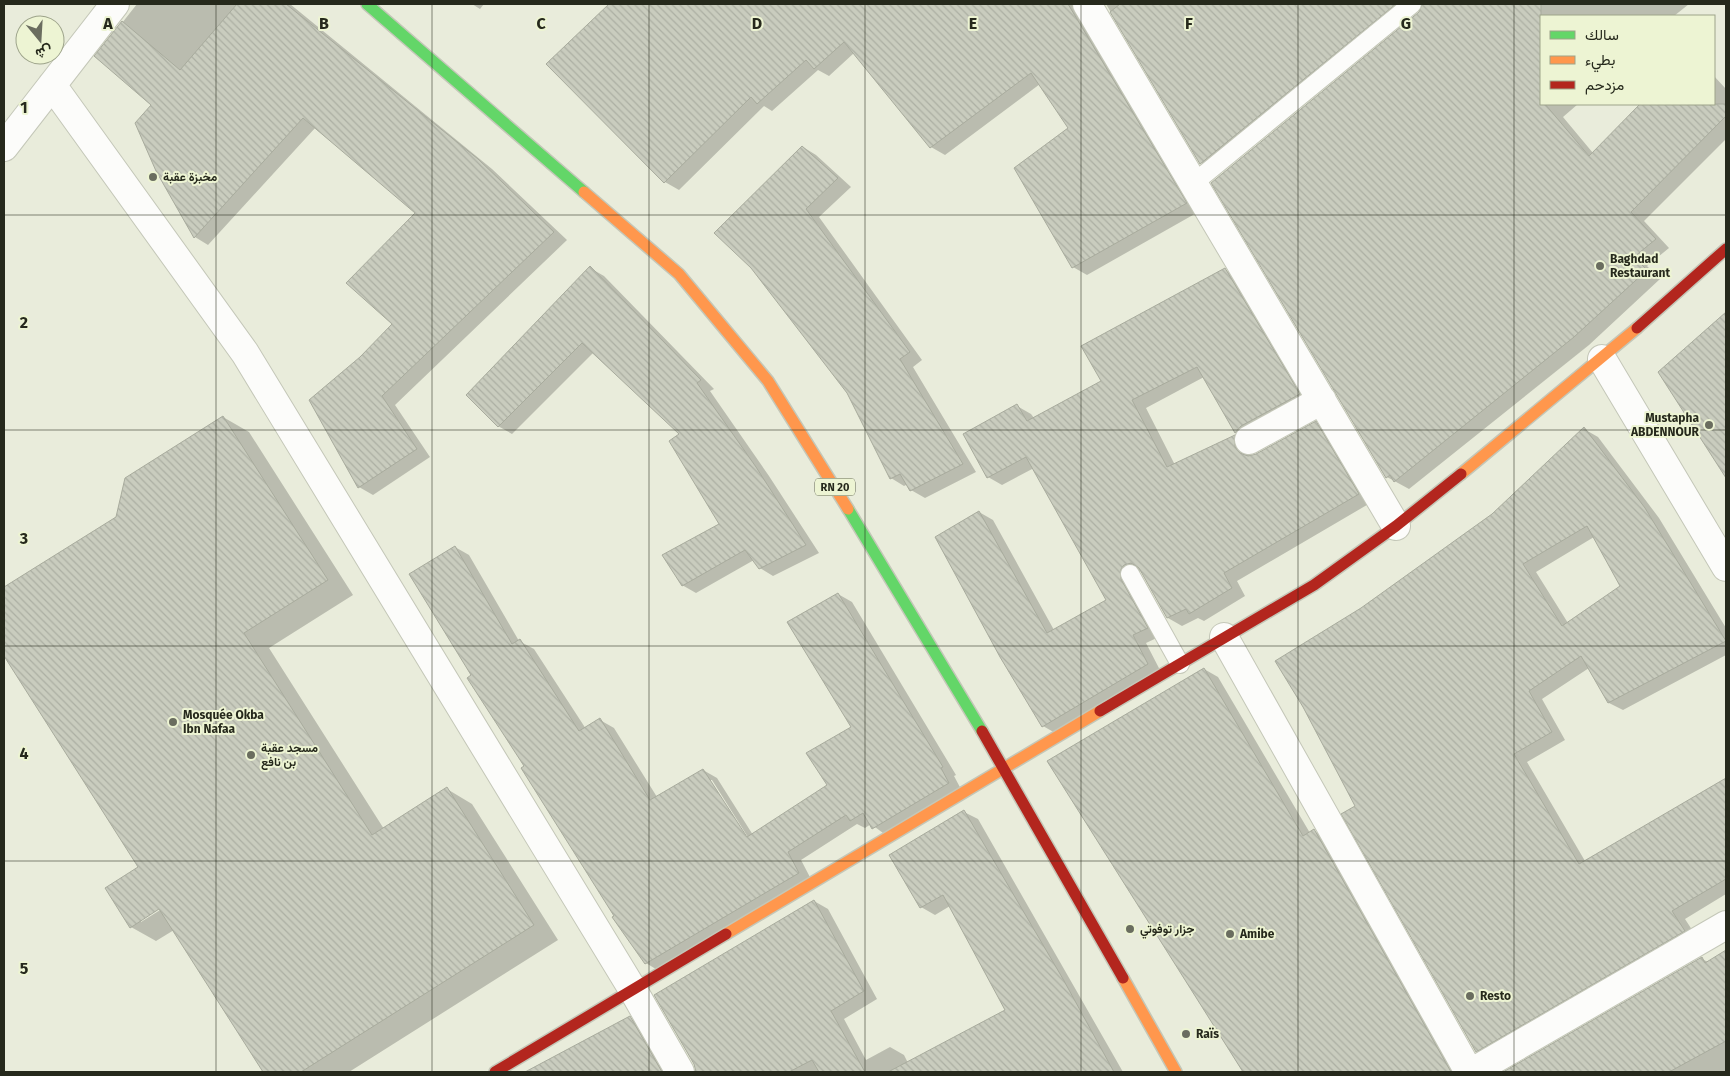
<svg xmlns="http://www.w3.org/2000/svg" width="1730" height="1076" viewBox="0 0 1730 1076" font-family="'Fira Sans',Vazirmatn,sans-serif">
	<defs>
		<pattern id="building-back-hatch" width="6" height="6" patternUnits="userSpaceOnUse" patternTransform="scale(1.25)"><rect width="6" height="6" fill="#c9ccbe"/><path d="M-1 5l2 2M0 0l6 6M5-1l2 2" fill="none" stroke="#acafa3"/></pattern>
	</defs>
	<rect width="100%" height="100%" fill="#e9ecdb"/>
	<path fill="#0003" fill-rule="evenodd" d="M137,4H290L492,169L567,240L395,405L430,457L373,495L359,487L361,357L394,324L417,213L316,127L208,245L195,237L152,105L96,56Z
		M472,4H484L480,9Z
		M611,4H1088L1200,211L1087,275L1073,267L1070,128L1040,84L945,155L931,147L854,53L829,76L818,70L772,111L764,106L679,190L665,182L548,64Z
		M1106,4H1419L1215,171L1201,163Z
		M1423,4H1689L1674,16H1541V104H1578L1563,117L1593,153L1642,104H1714V76L1726,89V139L1644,221L1669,248L1647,266L1660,279L1589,345L1409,489L1387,477L1420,13Z
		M803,147L816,155L851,187L819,217L922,360L913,367L976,472L925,498L911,490L908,484L904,486L891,478L848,392L752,267Z
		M590,268L604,276L714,389L710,391L769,476L819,553L773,576L760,568L754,560L696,593L682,585L721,525L681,435L594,352L512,434L498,426Z
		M1225,270L1239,278L1313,402L1250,440L1236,432L1204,377L1146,408L1175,465L1235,436L1248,444L1249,457L1256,455L1316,423L1330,431L1372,502L1237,581L1245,596L1204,621L1198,618L1182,626L1168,618L1142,571L1138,572L1161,636L1146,643L1161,672L1057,734L1043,726L1001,656L979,512L993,520L1054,630L1107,601L1034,468L1002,485L988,477L1017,406L1031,414L1034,418L1103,381Z
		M1726,314V476L1660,372Z
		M223,417L249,432L353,595L269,648L384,829L447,789L472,804L558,940L349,1072H264L174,930L156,941L131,927L139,867L4,654V588L117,518ZM164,905L165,907L141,922V919Z
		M1584,429L1598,437L1659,518L1726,628V655L1623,710L1609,703L1589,668L1542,699L1565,740L1527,762L1585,861L1726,779V894L1685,919L1698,939L1490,1059L1477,1051L1356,806L1362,609L1493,515ZM1594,537L1622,586L1568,623L1536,572Z
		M455,547L469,555L519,641L534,649L586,729L600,720L614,728L657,797L703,770L717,778L753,835L829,786L852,727L838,594L852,602L956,775L954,776L962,791L887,836L871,824L865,828L857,824L801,860L812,881L659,971L646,963L472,676ZM709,780H712L751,842L749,843Z
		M1204,669L1218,677L1310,833L1314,831L1328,839L1460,1072H1243L1049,761Z
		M964,812L978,819L1123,1072H697L695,1064L814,901L828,909L877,999L844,1019L866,1060L890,1047L904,1055L908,1063L1006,1011L950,906L935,915L921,907Z
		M1726,951V1072H1505L1702,959L1708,962Z
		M630,1018L644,1026L671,1072H530Z"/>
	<path fill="url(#building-back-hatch)" stroke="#a8ab9d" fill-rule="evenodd" d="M237,4H286L478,159L554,232L382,396L417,449L358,488L309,400L360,357L392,324L346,283L415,213L303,118L194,238L156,171L135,123L151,105L94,56L122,21L180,70Z
		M609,4H1068L1187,203L1072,268L1014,168L1068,128L1031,73L930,148L844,42L814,69L806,60L757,104L751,97L664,183L546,64Z
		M1120,4H1396L1200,164L1110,12Z
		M1422,4H1541V104H1545L1589,156L1640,104H1726V116L1631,212L1656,239L1634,257L1647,270L1574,337L1394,482L1390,475L1386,478L1211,183L1419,12Z
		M802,146L838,178L806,209L910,352L900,359L963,464L910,491L900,474L890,479L847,393L751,268L714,233Z
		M590,266L701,380L697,383L756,467L806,545L759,569L745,550L682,586L662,555L719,524L669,441L679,434L582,343L498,427L466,395Z
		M1225,268L1300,394L1241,426L1235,433L1197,367L1132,400L1167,467L1235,435V447L1240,453L1248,456L1256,454L1316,421L1359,494L1224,573L1232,588L1189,614L1186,609L1167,618L1139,568L1131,563L1124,565L1121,569V579L1148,628L1133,635L1148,664L1042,727L1000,657L935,537L979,511L1047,633L1106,600L1026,457L987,478L963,434L1017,404L1027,421L1101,381L1081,346Z
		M1726,312V478L1658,372Z
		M223,416L328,580L244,633L372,835L447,787L534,925L301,1072H263L159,909L130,928L105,888L138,867L4,656V587L116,517L125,478Z
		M1584,427L1645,508L1726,641L1608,703L1581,656L1529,691L1552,732L1514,754L1579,864L1726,778V879L1672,911L1685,931L1476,1052L1341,814L1355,806L1303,707L1275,661L1361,608L1492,514ZM1587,526L1620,586L1562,626L1523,564Z
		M455,546L512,644L520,639L579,731L600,718L650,800L703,769L747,837L827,785L806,753L851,727L787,622L838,593L943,767L941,768L949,783L872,829L863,813L850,821L846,815L788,852L799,873L645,964L612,917L614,916L521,768L524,766L467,678L471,675L409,574Z
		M1204,668L1303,836L1314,829L1451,1072H1243L1047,761Z
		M964,810L1063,979L1114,1072H888L1005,1010L943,895L920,908L889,855Z
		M814,900L864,991L831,1011L865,1072H819L812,1060L789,1072H696L694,1064L654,995Z
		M1726,950V1041L1669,1072H1503L1702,957L1705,963Z
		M630,1016L662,1072H525Z"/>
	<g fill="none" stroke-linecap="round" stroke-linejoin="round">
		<g stroke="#c4c7b8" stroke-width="20">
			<path id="lane" d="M1195,182L1412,4
				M1130,574L1180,664"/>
		</g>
		<g stroke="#c4c7b8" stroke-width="30">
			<path id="street" d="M1087,4L1396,526
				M52,85L245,353L633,990L680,1072
				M4,147L115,4
				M1602,359L1726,567
				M1249,440L1322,400
				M1224,637L1469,1072
				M1472,1072L1726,925"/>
		</g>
		<g stroke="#c4c7b8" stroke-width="14">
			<path id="fast" d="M367,4L584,192
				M848,509L982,731"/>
		</g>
		<g stroke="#c4c7b8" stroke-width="14">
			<path id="slow" d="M584,192L679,274L768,381L848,509
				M1461,474L1637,328
				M726,934L1100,711
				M1123,978L1176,1072"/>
		</g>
		<g stroke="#c4c7b8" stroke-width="14">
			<path id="jam" d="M1637,328L1726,249
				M1100,711L1314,585L1396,526L1461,474
				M982,731L1123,978
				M495,1072L726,934"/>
		</g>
		<use href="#lane" stroke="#fcfcfa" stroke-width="18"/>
		<use href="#street" stroke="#fcfcfa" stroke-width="28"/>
		<use href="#fast" stroke="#63d668" stroke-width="11"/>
		<use href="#slow" stroke="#ff974d" stroke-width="11"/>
		<use href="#jam" stroke="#b3261e" stroke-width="11"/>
	</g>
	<path fill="none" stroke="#26291c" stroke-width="1" stroke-opacity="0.55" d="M216,4V1072M432,4V1072M649,4V1072M865,4V1072M1081,4V1072M1298,4V1072M1514,4V1072M4,215H1726M4,430H1726M4,646H1726M4,861H1726"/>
	<g fill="#6a6d5f" stroke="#edf4d3" stroke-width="2">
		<circle cx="153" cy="177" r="5"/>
		<circle cx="1600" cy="266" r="5"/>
		<circle cx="1709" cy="425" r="5"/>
		<circle cx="173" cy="722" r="5"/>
		<circle cx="251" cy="755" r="5"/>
		<circle cx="1130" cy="929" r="5"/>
		<circle cx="1230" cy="934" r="5"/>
		<circle cx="1470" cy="996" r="5"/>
		<circle cx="1186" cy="1034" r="5"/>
	</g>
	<g text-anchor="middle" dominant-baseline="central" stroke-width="4" stroke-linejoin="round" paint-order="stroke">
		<rect fill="#edf4d3" stroke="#626653" stroke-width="1" x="815" y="478.5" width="40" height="17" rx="4"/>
		<g font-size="11" font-weight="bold" fill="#26291c">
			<text x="835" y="487">RN 20</text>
		</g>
		<g font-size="12" font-weight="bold" fill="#26291c" stroke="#edf4d3" text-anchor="start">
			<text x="163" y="177">مخبزة عقبة</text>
			<text x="1610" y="259">Baghdad<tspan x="1610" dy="14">Restaurant</tspan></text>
			<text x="1699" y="418" text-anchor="end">Mustapha<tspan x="1699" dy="14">ABDENNOUR</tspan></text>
			<text x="183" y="715">Mosquée Okba<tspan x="183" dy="14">Ibn Nafaa</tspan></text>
			<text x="261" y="748">مسجد عقبة<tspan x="261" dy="14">بن نافع</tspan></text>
			<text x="1140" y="929">جزار توفوتي</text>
			<text x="1240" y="934">Amibe</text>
			<text x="1480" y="996">Resto</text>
			<text x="1196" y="1034">Raïs</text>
		</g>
	</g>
	<g font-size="16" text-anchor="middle" font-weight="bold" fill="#26291c" stroke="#edf4d3" stroke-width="4" stroke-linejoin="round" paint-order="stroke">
		<text x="108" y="29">A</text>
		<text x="324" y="29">B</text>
		<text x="541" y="29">C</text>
		<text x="757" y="29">D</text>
		<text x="973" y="29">E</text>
		<text x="1189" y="29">F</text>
		<text x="1406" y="29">G</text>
		<text x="24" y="113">1</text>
		<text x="24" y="328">2</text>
		<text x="24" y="544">3</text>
		<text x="24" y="759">4</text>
		<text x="24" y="974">5</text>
	</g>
	<rect width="1730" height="1076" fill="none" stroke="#26291c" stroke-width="10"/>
	<rect x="1540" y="15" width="175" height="90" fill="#edf4d3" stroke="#9da38a"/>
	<rect x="1550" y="31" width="25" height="8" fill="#63d668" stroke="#9da38a"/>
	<text x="1585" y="40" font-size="15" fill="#26291c">سالك</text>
	<rect x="1550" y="56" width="25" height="8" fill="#ff974d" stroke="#9da38a"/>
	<text x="1585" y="65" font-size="15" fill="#26291c">بطيء</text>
	<rect x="1550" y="81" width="25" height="8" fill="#b3261e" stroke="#9da38a"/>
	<text x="1585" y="90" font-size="15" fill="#26291c">مزدحم</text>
	<g transform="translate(40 40) rotate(162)"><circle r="24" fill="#edf4d3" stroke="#9da38a"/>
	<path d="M0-4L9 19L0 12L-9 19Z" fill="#6a6d5f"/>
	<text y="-8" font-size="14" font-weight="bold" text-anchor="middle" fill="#26291c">ش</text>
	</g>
</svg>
